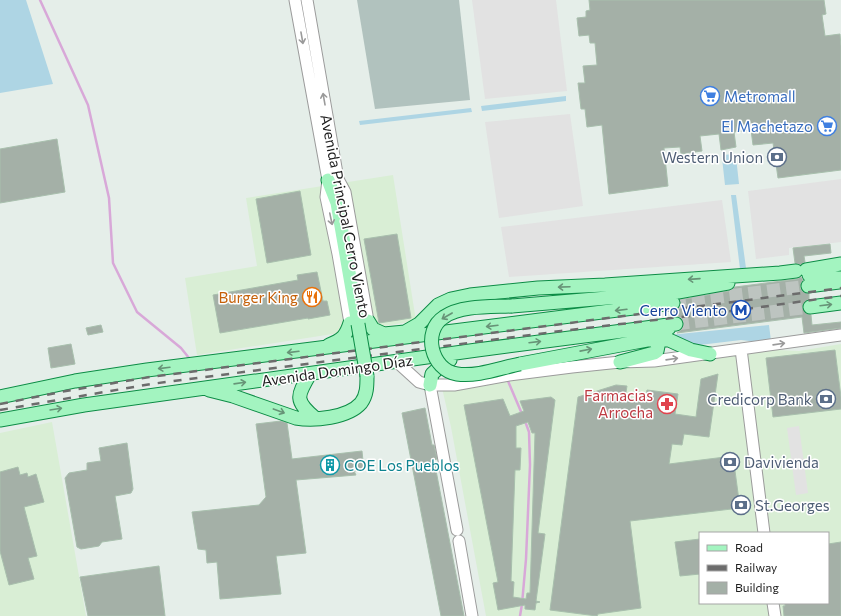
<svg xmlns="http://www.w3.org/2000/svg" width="841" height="616" viewBox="0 0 841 616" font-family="Commissioner,sans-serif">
	<rect width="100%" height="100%" fill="#e5eee9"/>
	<path fill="#d9eed5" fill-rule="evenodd" d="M393,175L416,321L197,355L185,278L257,266L246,198Z
		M841,344V616H486L451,427L442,388L739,348L799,351ZM700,533H828V603H700Z
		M52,422L86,616H0V433Z"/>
	<path fill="#b1c2be" d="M357,0H459L470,100L375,109Z"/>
	<path fill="#aed5e4" d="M0,0H26L53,84L0,93Z
		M566,96V101L482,111L481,106Z
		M471,108L472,112L360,125L359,121Z
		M733,154L736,157L739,184L725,185L722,158L724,155Z
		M731,195H736L746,268L740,269Z
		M769,325L771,341L758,342L741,340L691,346L669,335Z"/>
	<path fill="#e2e2e2" d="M472,0H556L567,91L485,99Z
		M570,114L583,206L499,218L485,122Z
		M841,179V242L789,248V255L756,259L748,191Z
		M722,200L731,262L509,277L501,227Z
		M799,426L808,493L796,495L787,428Z"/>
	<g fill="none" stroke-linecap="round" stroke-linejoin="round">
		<path stroke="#d8a8d8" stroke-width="2.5" d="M40,0L88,105L109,198L113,263L137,312L181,348L189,358
			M508,381L522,414
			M520,616L522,604L526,559L530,465L529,432L525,421"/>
	</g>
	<path fill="#a4b0a7" stroke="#a8bfad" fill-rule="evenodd" d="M589,0H824L826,14L822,15L825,36L840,34L841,46V170L778,178L773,143L753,145L751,130L734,132L736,147L721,150L719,134L700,136L702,151L681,154L680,147L664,148L668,186L609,194L602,125L587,127L585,109H581L578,83H585L583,66L597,65L595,43H590L589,35L579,36L577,18L586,17V11L590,10Z
		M57,139L65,192L0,203V149Z
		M300,191L311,255L267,263L256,199Z
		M397,234L411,318L379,323L364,239Z
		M830,244L831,253L804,256L805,262L800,265L795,263L793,248Z
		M317,272L323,301H327L330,315L308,319V318L220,333L213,295L298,280L297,275Z
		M801,277L803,280L801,283L800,287L802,291L809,294V299L803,304L802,308L807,314L811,315L812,325L841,322V328L804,333L802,317L677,333L681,330L684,323L682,319L679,317L675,316L674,311L678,309L680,306V300L729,291L735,287L797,279Z
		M101,325L103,332L88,335L86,328Z
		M71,344L75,364L51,368L48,348Z
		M835,350L841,397V409L773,417L766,358Z
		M718,374L709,437L684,434L682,445L672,444L669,464L733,456L740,508L630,521L641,608L598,614L597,616L550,610L578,397L616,385L627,386L625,398L645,401L647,390L678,394L675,414L696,417L701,379Z
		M551,397L555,400L538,533L545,534L536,601L540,602L536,603L535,610L525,609V605L498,610L493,583L498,582L464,405L503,399L510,416L524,411L520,401ZM528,422L532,433H535L530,593H527L526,599L513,597L514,582L511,581L515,470H520L521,448H516V426Z
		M425,408L432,445H434L437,459L434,460L464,616H441L402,413Z
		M281,421L287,423L292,459L362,451L364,471H354L356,475L296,480L306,553L276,556L281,594L220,599L217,562L207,563L206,550L198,549L192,512L259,505L266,497L256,424Z
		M127,443L133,489L131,493L115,496L122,539L102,542L99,546L81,549L77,547L65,478L69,473L87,470V463L101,461L99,448Z
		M18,467L20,475L27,473L28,477L36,474L44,502L24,507L37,556L28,558L34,579L9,585L0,551V472Z
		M700,539V574L680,576L675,542Z
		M841,542V616H784L783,606H785V603H828V544Z
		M159,566L165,616H88L80,577Z"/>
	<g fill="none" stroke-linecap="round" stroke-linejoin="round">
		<path stroke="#bdc4c0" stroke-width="13" stroke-dasharray="13 6" stroke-linecap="butt" d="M673,303L808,286
			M676,324L810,307"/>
		<g stroke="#9b9b9b" stroke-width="13">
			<path id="minor" d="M295,0L328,180L326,197L338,254L350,323C357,331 364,331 368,321L345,192L338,179L307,0
				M741,349L764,533
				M397,362L419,382L430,385H454L509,375L572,367L620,362L654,361L841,335
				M430,385L457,530
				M459,541L472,616
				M773,603L775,616"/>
		</g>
		<g stroke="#0c8c45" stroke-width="15">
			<path id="major" d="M328,180L337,203L358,324
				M806,270L841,264
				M809,275L841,278
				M808,286L839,282
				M512,306L678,292L728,283
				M810,307L841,303
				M368,321L373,329L384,334L405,332L419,324L438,305L451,299L470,295L538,288L605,285L780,273L796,271
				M649,340H669L691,350L710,354
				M329,345C342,340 346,336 350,323
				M620,362L654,353L657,351L658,346L654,339
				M520,364L647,340L669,328
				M310,374C297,396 294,400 315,418
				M430,385L432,374L445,362L450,360
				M209,390L233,396L296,418C314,421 348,418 361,403C367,395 367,386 367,376
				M0,397L75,381L147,370L673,303
				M0,420L84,405L477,350L676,324"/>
		</g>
		<use href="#minor" stroke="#fff" stroke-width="11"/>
		<use href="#major" stroke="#a3f4c0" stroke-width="13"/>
		<path stroke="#6c6c6c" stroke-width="2.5" stroke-dasharray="8 8" stroke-linecap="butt" d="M0,404L66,391L150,377L841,288
			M0,410L151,384L561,331L732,311L841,296"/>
		<g stroke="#0c8c45" stroke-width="15" stroke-linecap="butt">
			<path id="major-bridge" d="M512,306C492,307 461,305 444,317C422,331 431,370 457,374C477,377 500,368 520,364
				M358,324L367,376"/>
		</g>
		<use href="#major-bridge" stroke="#a3f4c0" stroke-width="13"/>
	</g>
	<defs><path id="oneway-shaft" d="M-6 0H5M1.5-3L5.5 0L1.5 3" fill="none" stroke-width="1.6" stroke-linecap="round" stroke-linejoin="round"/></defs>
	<g stroke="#9a9a9a">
		<use href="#oneway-shaft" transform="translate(302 38) rotate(80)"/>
		<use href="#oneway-shaft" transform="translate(324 99) rotate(-100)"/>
		<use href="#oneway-shaft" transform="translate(331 219) rotate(78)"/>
		<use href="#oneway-shaft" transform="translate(779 344) rotate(-8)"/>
		<use href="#oneway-shaft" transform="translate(672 359) rotate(-8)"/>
	</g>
	<g stroke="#679477">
		<use href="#oneway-shaft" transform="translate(694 279) rotate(176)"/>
		<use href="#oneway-shaft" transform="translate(564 287) rotate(178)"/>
		<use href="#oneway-shaft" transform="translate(826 305) rotate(-7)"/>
		<use href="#oneway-shaft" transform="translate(621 310) rotate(173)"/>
		<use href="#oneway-shaft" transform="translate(447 316) rotate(150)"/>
		<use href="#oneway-shaft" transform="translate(492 326) rotate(173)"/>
		<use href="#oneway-shaft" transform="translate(535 342) rotate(-7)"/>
		<use href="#oneway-shaft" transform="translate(586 350) rotate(-11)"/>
		<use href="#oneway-shaft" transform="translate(293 352) rotate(173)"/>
		<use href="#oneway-shaft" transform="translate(164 368) rotate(173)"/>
		<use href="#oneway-shaft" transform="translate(240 383) rotate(-8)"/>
		<use href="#oneway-shaft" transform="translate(56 409) rotate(-9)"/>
		<use href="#oneway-shaft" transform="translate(279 411) rotate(20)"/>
	</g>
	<defs>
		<g id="supermarket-ring" transform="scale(1)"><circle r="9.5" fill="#fff" stroke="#3f7fe0" stroke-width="1.5"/><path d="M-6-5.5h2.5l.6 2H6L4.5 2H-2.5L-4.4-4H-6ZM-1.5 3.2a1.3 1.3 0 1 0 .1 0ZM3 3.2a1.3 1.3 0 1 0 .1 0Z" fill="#3f7fe0"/></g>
		<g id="bank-ring" transform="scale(1)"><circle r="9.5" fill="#fff" stroke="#5c6f8a" stroke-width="1.5"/><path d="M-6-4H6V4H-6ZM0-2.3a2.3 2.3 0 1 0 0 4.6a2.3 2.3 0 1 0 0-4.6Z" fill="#5c6f8a"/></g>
		<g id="restaurant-ring" transform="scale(1)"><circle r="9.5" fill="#fff" stroke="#e8710a" stroke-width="1.5"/><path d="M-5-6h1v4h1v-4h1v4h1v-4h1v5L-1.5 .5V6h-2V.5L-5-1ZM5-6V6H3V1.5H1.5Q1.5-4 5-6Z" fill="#e8710a"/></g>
		<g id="metro-ring" transform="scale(1)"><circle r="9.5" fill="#fff" stroke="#1a4fb4" stroke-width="1.5"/><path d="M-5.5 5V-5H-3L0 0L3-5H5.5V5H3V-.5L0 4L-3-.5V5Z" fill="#1a4fb4"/></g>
		<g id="pharmacy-ring" transform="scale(1)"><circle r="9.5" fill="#fff" stroke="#e0444e" stroke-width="1.5"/><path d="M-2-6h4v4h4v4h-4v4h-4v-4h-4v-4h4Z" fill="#e0444e"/></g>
		<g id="building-ring" transform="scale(1)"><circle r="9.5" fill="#fff" stroke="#0f9aa8" stroke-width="1.5"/><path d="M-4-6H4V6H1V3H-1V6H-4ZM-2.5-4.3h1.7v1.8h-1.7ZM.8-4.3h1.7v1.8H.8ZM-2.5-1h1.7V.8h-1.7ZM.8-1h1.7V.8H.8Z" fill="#0f9aa8"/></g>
	</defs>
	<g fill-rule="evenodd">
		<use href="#supermarket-ring" x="710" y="96"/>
		<use href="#supermarket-ring" x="827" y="126"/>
		<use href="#bank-ring" x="777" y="157"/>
		<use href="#restaurant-ring" x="312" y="297"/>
		<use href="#metro-ring" x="741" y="310"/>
		<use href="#bank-ring" x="826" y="399"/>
		<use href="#pharmacy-ring" x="667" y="404"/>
		<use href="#bank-ring" x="730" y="462"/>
		<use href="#building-ring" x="330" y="465"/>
		<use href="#bank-ring" x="741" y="505"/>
	</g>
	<g text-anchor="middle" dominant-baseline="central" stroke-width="3" stroke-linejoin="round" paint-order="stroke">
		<g font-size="15" fill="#366cbe" stroke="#fff" text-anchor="start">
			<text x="724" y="96">Metromall</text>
			<text x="813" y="126" text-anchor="end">El Machetazo</text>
		</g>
		<g font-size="15" fill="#4e5e75" stroke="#fff" text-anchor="end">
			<text x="763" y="157">Western Union</text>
			<text x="812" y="399">Credicorp Bank</text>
			<text x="744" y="462" text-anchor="start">Davivienda</text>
			<text x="755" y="505" text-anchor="start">St.Georges</text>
		</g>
		<g font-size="15" fill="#1e1e1e" stroke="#fff">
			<text transform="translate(346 216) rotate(79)">Avenida Principal Cerro Viento</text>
			<text transform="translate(337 370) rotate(-8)">Avenida Domingo Díaz</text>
		</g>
		<g font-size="15" fill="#c56008" stroke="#fff" text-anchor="end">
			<text x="298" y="297">Burger King</text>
		</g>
		<g font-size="15" fill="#164399" stroke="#fff" text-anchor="end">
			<text x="727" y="310">Cerro Viento</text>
		</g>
		<g font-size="15" fill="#be3a42" stroke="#fff" text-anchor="end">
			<text x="653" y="395">Farmacias<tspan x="653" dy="17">Arrocha</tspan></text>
		</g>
		<g font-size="15" fill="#0d838f" stroke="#fff" text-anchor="start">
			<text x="344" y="465">COE Los Pueblos</text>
		</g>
	</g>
	<rect x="699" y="532" width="130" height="72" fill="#ffffff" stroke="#a5a5a5"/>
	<rect x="707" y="545" width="20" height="6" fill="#a3f4c0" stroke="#a5a5a5"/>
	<text x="735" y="552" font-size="12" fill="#1e1e1e">Road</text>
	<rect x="707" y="565" width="20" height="6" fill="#6c6c6c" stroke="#a5a5a5"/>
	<text x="735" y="572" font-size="12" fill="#1e1e1e">Railway</text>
	<rect x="707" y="582" width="20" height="12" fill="#a4b0a7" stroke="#a5a5a5"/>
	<text x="735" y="592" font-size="12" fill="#1e1e1e">Building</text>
</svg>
